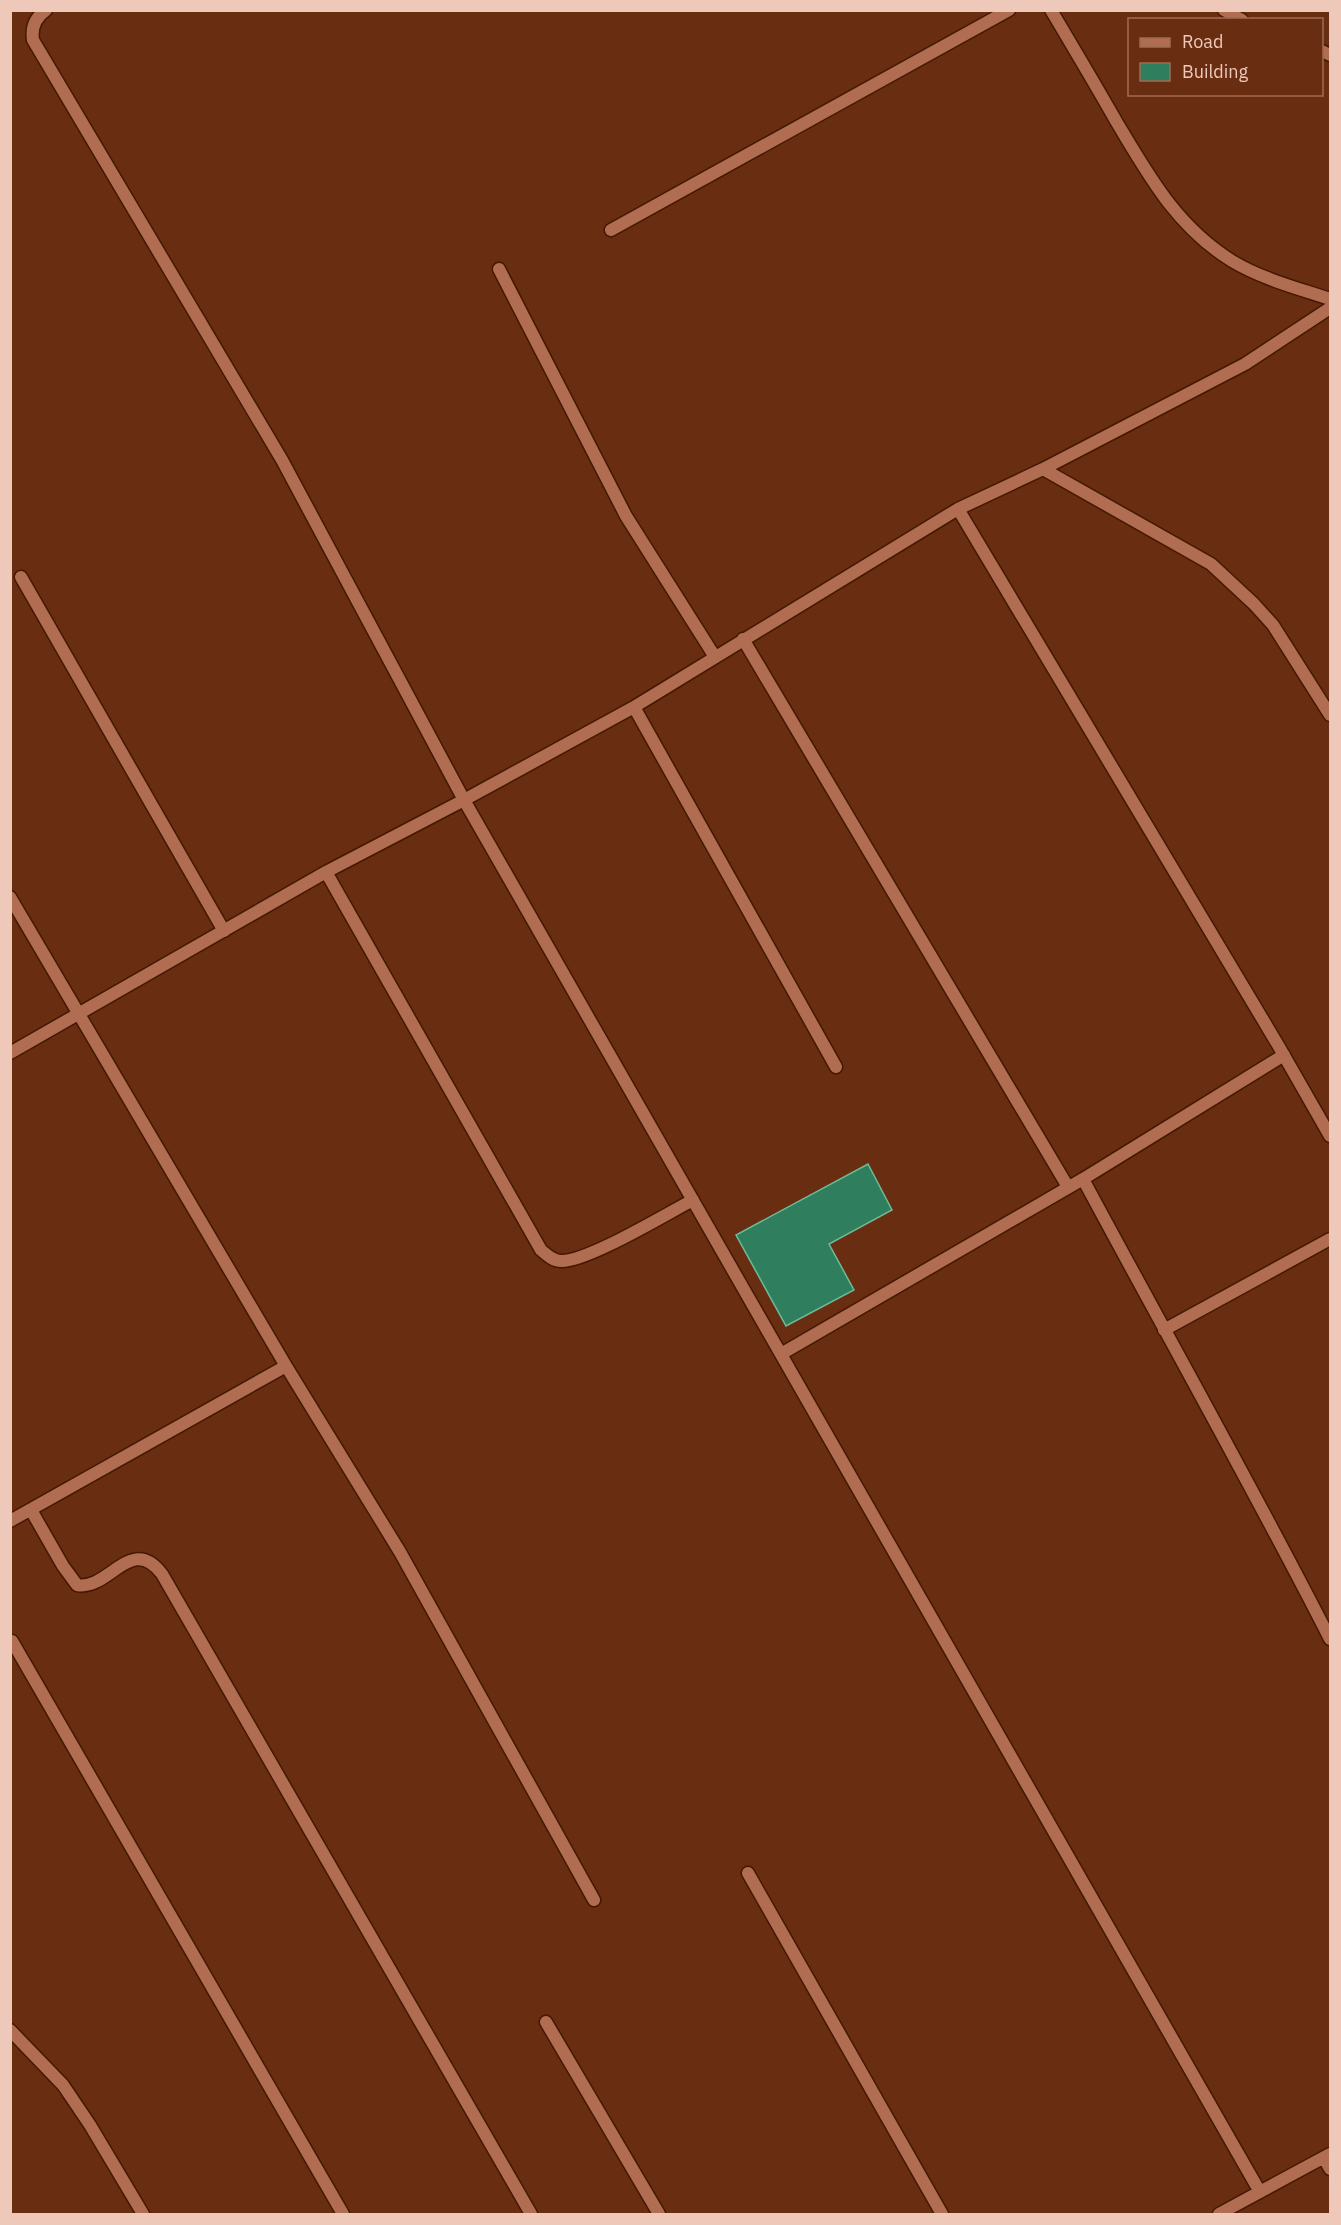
<svg xmlns="http://www.w3.org/2000/svg" width="1341" height="2225" viewBox="0 0 1341 2225" font-family="'IBM Plex Sans',sans-serif">
	<rect width="100%" height="100%" fill="#692d11"/>
	<path fill="#2f7f5e" stroke="#6ebc97" stroke-width="1.5" d="M868,1164L892,1210L829,1244L854,1290L786,1326L736,1235Z"/>
	<g fill="none" stroke-linecap="round" stroke-linejoin="round">
		<g stroke="#451804" stroke-width="15">
			<path id="street" d="M46,10C36,17 31,27 33,40L282,460L464,800L1260,2192
				M1051,10C1073,47 1095,84 1116,121C1149,176 1176,226 1232,261C1262,279 1297,288 1330,299
				M1224,10L1242,20
				M1322,51L1330,55
				M611,230L1009,10
				M499,269L626,516L715,657
				M1043,469L1211,564L1254,604L1273,625L1330,715
				M958,509L1278,1045L1330,1136
				M21,577L224,931
				M743,639L1068,1187
				M634,707L836,1067
				M326,872L541,1250C547,1255 553,1261 561,1261C587,1262 666,1214 693,1200
				M10,897L286,1366L400,1552L594,1900
				M10,1053L326,872L464,800L634,707L958,509L1043,469L1245,364L1330,308
				M1083,1179C1165,1332 1251,1484 1330,1639
				M1164,1330L1330,1239
				M781,1354L1083,1179L1284,1055
				M31,1510L63,1566L77,1585C109,1591 131,1533 162,1574L531,2214
				M10,1521L286,1366
				M12,1641L343,2214
				M748,1873L942,2214
				M546,2022L659,2214
				M10,2030L63,2085L90,2125L143,2214
				M1324,2158L1330,2169
				M1219,2214L1330,2154"/>
		</g>
		<use href="#street" stroke="#b16d52" stroke-width="12"/>
	</g>
	<rect width="1341" height="2225" fill="none" stroke="#eec9ba" stroke-width="24"/>
	<rect x="1128" y="18" width="195" height="78" fill="#692d11" stroke="#9e6b55" stroke-width="1.5"/>
	<rect x="1140" y="38" width="30" height="9" fill="#b16d52" stroke="#9e6b55" stroke-width="1.5"/>
	<text x="1182" y="48" font-size="18" fill="#eec9ba">Road</text>
	<rect x="1140" y="63" width="30" height="18" fill="#2f7f5e" stroke="#9e6b55" stroke-width="1.5"/>
	<text x="1182" y="78" font-size="18" fill="#eec9ba">Building</text>
</svg>
